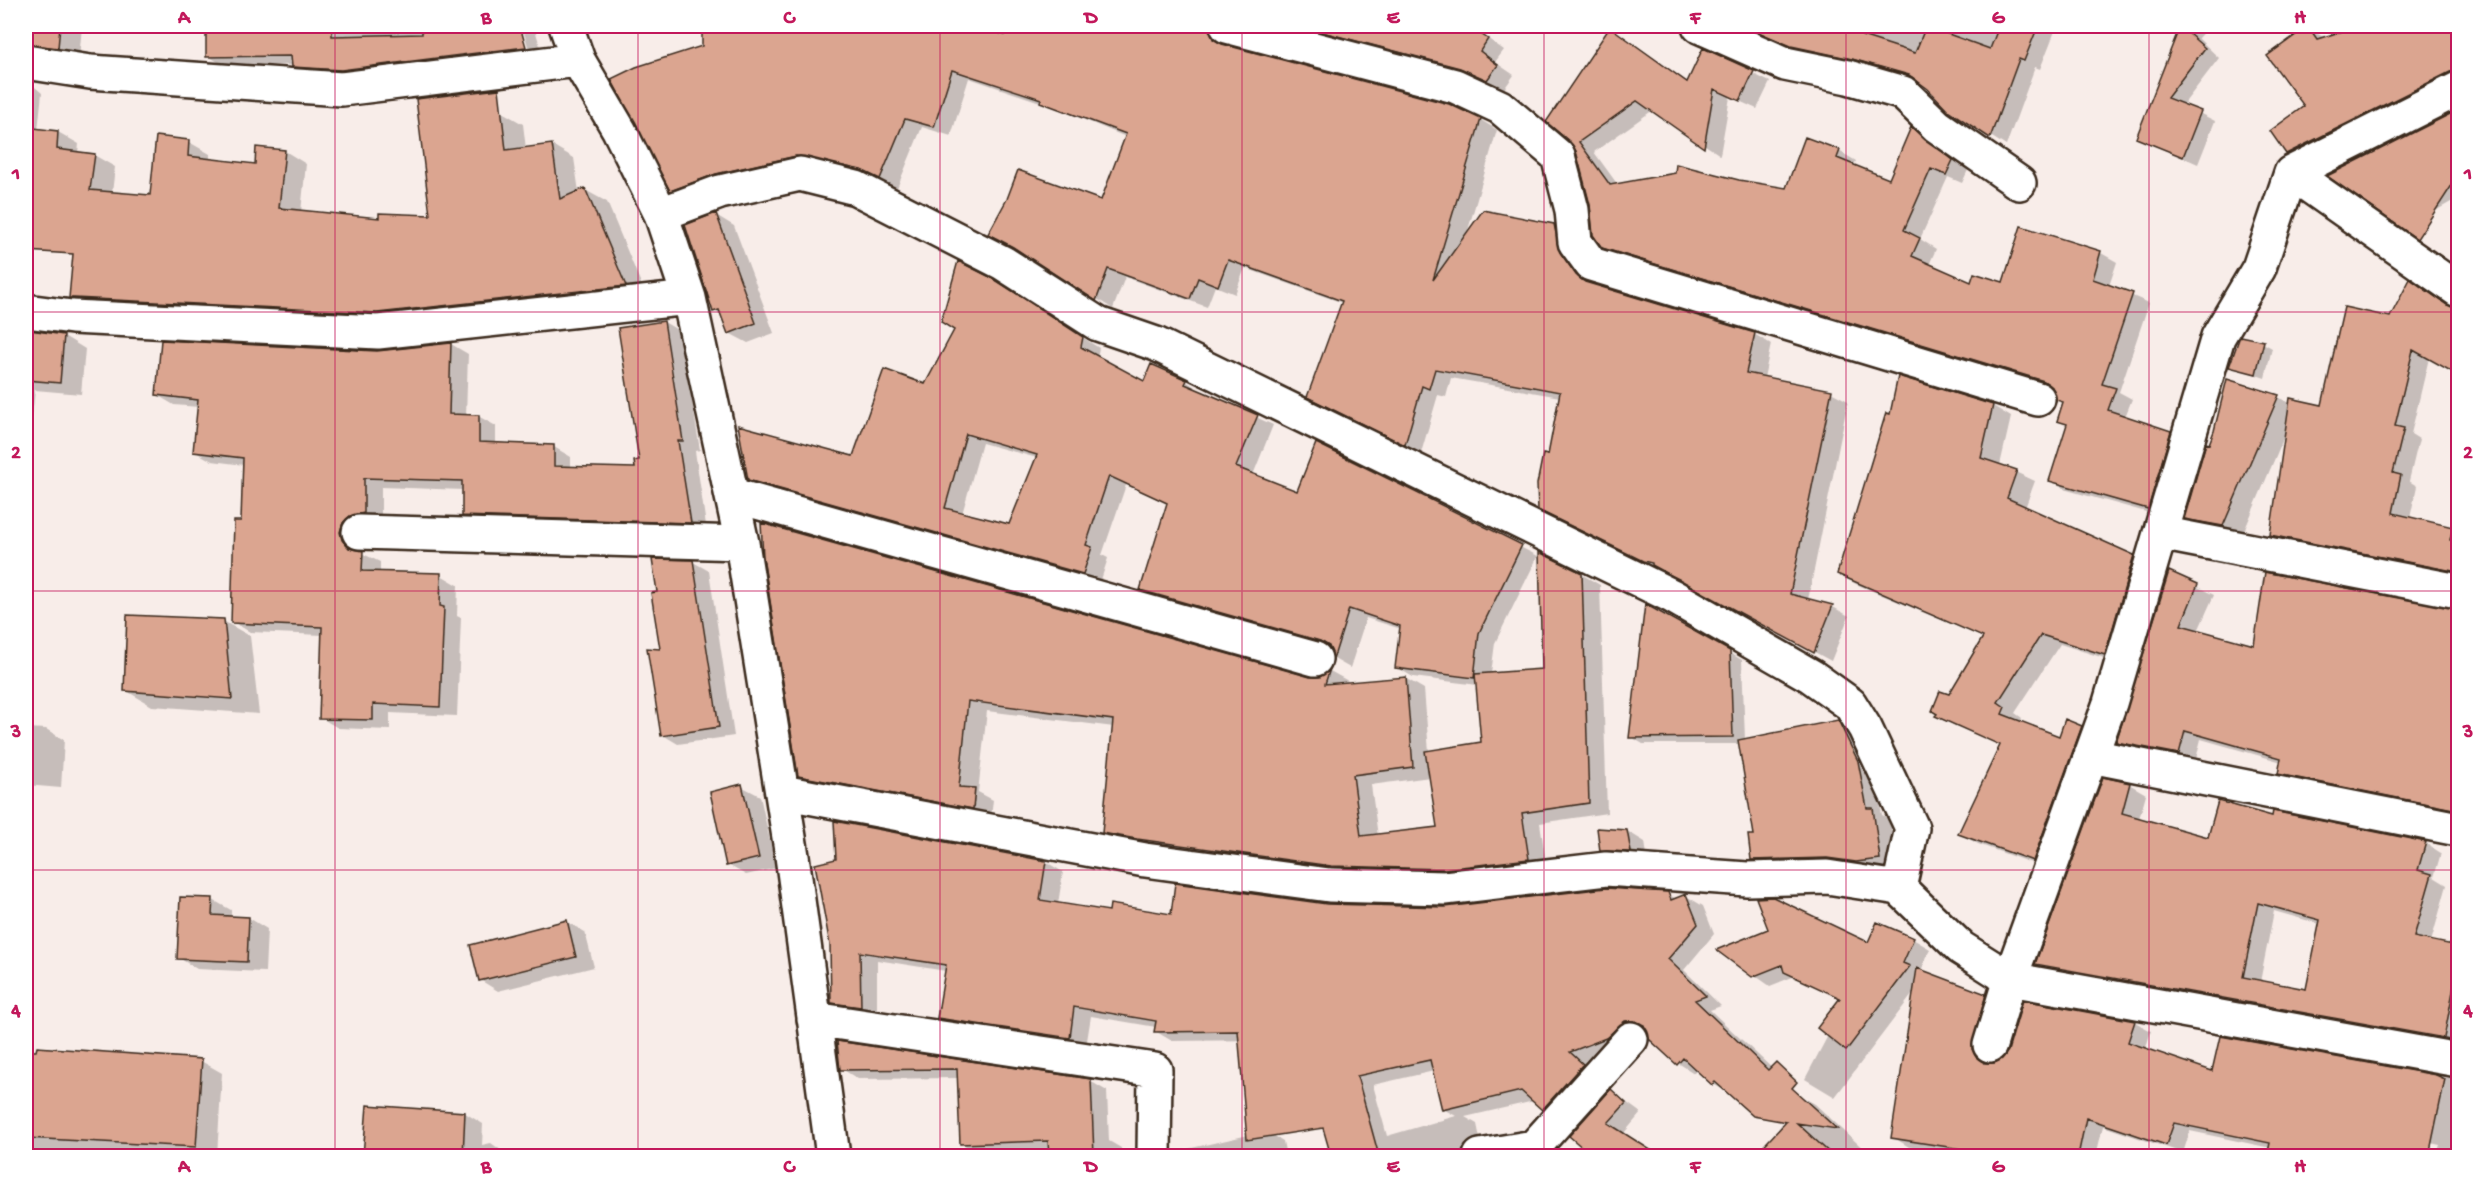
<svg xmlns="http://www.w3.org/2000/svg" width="2484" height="1182" viewBox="0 0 2484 1182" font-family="'Gochi Hand',sans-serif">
	<rect width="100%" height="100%" fill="#f8ede9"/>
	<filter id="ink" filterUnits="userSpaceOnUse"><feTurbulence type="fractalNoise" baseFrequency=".0167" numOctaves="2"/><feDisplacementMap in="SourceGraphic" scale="12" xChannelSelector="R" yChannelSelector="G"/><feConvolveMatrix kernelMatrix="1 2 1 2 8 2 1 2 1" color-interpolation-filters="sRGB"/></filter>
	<g filter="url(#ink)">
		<path fill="#0003" fill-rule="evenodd" d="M26,26H82L79,59L28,71L30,83L42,93L38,130L58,132L79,144L78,153L94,155L115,167L111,202L26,191Z
			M207,26H518L527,54L530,53L522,26H534L543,56L311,76L293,65L225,66L208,56Z
			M592,26H617L602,31Z
			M703,26H1178L1198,32L1199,26H1228L1225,42L1229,47L1448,105L1481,120L1497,130L1466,237L1554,225L1571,235L1576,263L1592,285L1754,334L1771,344L1764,378L1831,392L1848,401L1808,600L1833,607L1849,616L1831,661L1664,570L1556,519L1550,457L1560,397L1451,378L1446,397L1438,395L1421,453L1326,406L1343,303L1245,268L1235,294L1215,286L1207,307L1125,277L1113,309L1023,252L1102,202L1126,137L1046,104L969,78L951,136L922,127L897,188L879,179L822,165L688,199L671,189L703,47Z
			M1283,26H1470L1504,50L1495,62L1514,75L1504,89L1478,77Z
			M1743,26H2057L2040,69L2035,67L2006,146L1950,110L1920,82L1869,67L1808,54Z
			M2181,26H2209L2198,38L2219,58L2183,105L2215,121L2198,164L2137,137Z
			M2364,26H2458V85L2304,163L2287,153L2306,106L2308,28L2325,38Z
			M1611,29L1689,83L1704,50L1770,82L1757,109L1730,97L1720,155L1653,110L1594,152L1618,185L1739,182L1787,190L1839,151L1856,161L1854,165L1890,181L1912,129L1968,170L1962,183L1948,177L1920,239L1936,249L1929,265L1972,284H2004L2022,228L2101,253L2117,262L2109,286L2149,303L2119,392L2132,399L2125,417L2170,432L2186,441L2164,517L2067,490L2051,480L2068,425L2059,420L2065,403L2057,399L2054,388L1621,257L1603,247L1578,151L1571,141Z
			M2458,111V198L2407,227L2330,176Z
			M502,112L523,124L526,149L552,145L574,158L579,192L585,190L607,202L647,298L400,325L93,309L71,297L174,259L189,142L210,154V160L256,165L285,151L306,164L301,212L380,219L431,216Z
			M716,215L734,226L774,333L748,343L729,333L724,317L714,311Z
			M2411,281L2458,310V373L2429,358L2411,434L2419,439L2409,481L2417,486L2410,518L2455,529L2458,515V577L2288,544L2272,535L2286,432L2242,536L2204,528L2186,518L2216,431L2228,381L2278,397L2291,404L2323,407L2391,319Z
			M1010,291L1099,348L1097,358L1144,383L1186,381L1202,392L1273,425L1253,475L1298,493L1317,445L1538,556L1495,643L1491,674L1544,670L1581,574L1600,585L1607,813L1540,823L1547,869L1350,876L1122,843L1104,832L1114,727L987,711L978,792L993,800L991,818L818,786L800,775L765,557L1310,679L1321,678L1330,671L1348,681L1347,684L1405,678L1424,689L1429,752L1483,744L1478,685L1413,677L1396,667L1401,629L1366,618L1350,668L1334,659L1331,648L1158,599L1142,590L1169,504L1126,485L1102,555L1108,558L1100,583L766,489L749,479L854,458L925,386ZM982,443L1037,458L1010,526L962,514ZM1430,777L1438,828L1378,836L1371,785Z
			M664,322L681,332L700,450L695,451L707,532L481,525L463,515L464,490L381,487V523L357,543L359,552L380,562V573L441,575L458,585L457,616L461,618L457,716L390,713V730L338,728L321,718L323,635L250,632L233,622L242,523L244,465L212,461L194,451L199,407L174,405L157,395L377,352L451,344L468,354L466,416H478L496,426V444L554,447L571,457V468L637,470Z
			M26,332L64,336L85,349L81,394L35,390L26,475Z
			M2263,343L2272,348L2265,378L2231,366Z
			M1899,378L1993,406L2011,417L2000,465L2035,481L2025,508L2151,567L2123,664L2060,644L2015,713L2022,718L2020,723L2060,738L2081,727L2099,737L2051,870L1978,844L1960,834L2002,744L1955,726L1937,716L1984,638L1856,584L1838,574L1891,416Z
			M693,562L709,571L734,736L678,744L663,735L659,593Z
			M2169,573L2214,595L2198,631L2255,647L2458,611V816L2296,783L2280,773L2282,762L2201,739L2195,763L2134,751L2118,741Z
			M1646,606L1742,660L1745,740L1838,722L1855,732L1874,771L1882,815L1890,819L1896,868L1874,871L1769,869L1753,859L1756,836L1740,744H1643L1631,737Z
			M223,621L250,636L259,714L152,706L125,690Z
			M26,728L46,729L64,740L61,788L26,785Z
			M2129,784L2146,794L2139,819L2209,839L2273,818L2425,843L2441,853L2434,877L2447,885L2431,942L2458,947V1046L2053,973L2037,964ZM2274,911L2320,924L2307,991L2260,982Z
			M741,786L760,796L776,868L746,875L728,865Z
			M836,823L1046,862L1063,872L1058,904L1111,913L1172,915L1326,905L1445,908L1667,894L1677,899L1686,896L1703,906L1714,934L1684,970L1721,1006L1710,1010L1775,1071L1731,1094L1713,1084L1698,1069L1694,1073L1678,1063L1647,1030H1642L1623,1047L1585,1061L1599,1074L1559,1119L1534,1101L1465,1117L1477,1124L1483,1153L1481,1156H1332L1321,1119L1267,1040L1172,1041L1155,1031L1156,1027L1091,1016L1086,1047L955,1027L938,1018L946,971L877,960V1016L849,1011L832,1002L838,860ZM1434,1071L1443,1109L1456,1116L1387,1136L1373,1085Z
			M1627,831L1645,842L1648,862L1620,860L1601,850Z
			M181,898L213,900L231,910V917L249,918L267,929L265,972L197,969L179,958Z
			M567,922L585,932L594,967L498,991L480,980Z
			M1913,939L1930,949L1921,971L1985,996L2002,1005L1988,1059L1990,1065L2135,1022L2151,1031L2145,1050L2213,1073L2221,1038L2458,1080V1156H2436L2440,1145L2350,1126L2343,1156H2269L2271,1148L2190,1131L2183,1153L2103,1126L2096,1156H1973L1909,1147L1893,1137L1915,991L1835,1097L1805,1079L1842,1009L1841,999L1795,976L1770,986L1719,950L1869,944Z
			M838,1043L1090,1081L1107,1091L1109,1141L1121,1148L1122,1156H1050V1150L978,1153L961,1143L959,1078L858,1079L842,1069Z
			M26,1052L201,1061L222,1073L217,1156H26Z
			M1611,1091L1641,1113L1624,1133L1659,1156H1594L1571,1136Z
			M1797,1094L1815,1104L1870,1155L1765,1156Z
			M397,1110L465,1113L483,1124L482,1145L491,1143L509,1156H403Z
			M1266,1131L1283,1141L1286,1156H1173L1174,1152Z"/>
		<path fill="#dba590" stroke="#3b2a1e" stroke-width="1.5" fill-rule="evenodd" d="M26,26H60L58,48L26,44Z
			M206,26H332V36L422,34V26H520L526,47L341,70L292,67L291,56L206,57Z
			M702,26H976L1005,35L1009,26H1209L1213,39L1222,44L1449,104L1481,119L1433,280L1483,210L1554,224L1560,252L1576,275L1585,282L1755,333L1746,373L1832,390L1790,594L1833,605L1814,653L1652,565V563L1643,561L1538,510L1537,484L1543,454L1548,455L1560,392L1435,369L1429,389L1422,386L1405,445L1307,397L1342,301L1228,260L1218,286L1198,278L1190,299L1108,269L1096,301L1013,247L988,234L1007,199L1018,170L1101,200L1126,134L1040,102L1041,99L952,70L934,127L905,119L880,179L861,170L796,156L716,174L670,191L611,79L636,67L702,46Z
			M1299,26H1469L1488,39L1480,51L1498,65L1487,80L1460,68Z
			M1744,26H1865L1862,36L1915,53L1926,26L1990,49L1999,26H2038L2024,61L2019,59L1990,138L1949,111L1928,89L1909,75L1852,59L1791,46Z
			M2180,26L2205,48L2167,98L2201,111L2183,157L2136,138Z
			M2308,26L2317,39L2359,26H2458V70L2450,72L2286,154L2270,131L2304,106L2267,56Z
			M1610,27L1687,82L1703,48L1754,71L1740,101L1714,89L1704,148L1637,101L1579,142L1610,185L1675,173L1676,164L1739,180L1786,188L1805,137L1840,150L1837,158L1889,179L1911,127L1953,160L1946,175L1931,169L1904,230L1920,238L1912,256L1971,282L1974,273L2003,282L2021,226L2101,251L2093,279L2133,293L2102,384L2116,388L2108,410L2171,431L2148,509L2049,481L2067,424L2057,421L2063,402L2056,400L2052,387L2044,381L1602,248L1593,235L1590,205L1576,151L1570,142L1546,122Z
			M499,89L506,150L552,144L560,199L585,188L626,286L377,313L74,298H69L73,254L26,251V127L58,131L57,149L95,154L90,190L150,195L156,136L189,140L188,156L255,164L256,147L285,150L279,208L379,218V213L430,215L416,99Z
			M2458,110V176L2417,239L2327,176Z
			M716,213L756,323L728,334L719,310L713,312L685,225Z
			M958,261L994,279L1083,337L1081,347L1144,381L1151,364L1187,380L1185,384L1258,415L1236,467L1297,491L1316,443L1522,545L1479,633L1474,678L1395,668L1400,626L1349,609L1333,660L1329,646L1320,641L1140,590L1167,503L1109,476L1086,545L1092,547L1083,574L748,480L738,425L853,456L884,369L925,384L954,330L941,322ZM966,434L1037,455L1009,524L945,508Z
			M2410,279L2447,305L2458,308V375L2413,350L2395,426L2404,428L2393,473L2401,475L2393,513L2453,527L2450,540L2458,542V572L2270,535L2290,398L2322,405L2344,307L2390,317Z
			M664,321L683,441H678L691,523L462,516V481L364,478V513L350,516L343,523L340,532L342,540L349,548L363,551L362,571L441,573L440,606L444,607L440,707L373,704V720L319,719L322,627L231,623L234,521H241L243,458L193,452L198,400L156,395L161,340L377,351L451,343L449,414L479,415V442L554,445V466L635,468L634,461L639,460L618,328Z
			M30,330L64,335L60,383L26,380Z
			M2240,336L2264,341L2256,374L2229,367Z
			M1898,376L1993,405L1981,458L2017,470L2007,498L2134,555L2105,655L2041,635L1998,702L2005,707L2002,714L2059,736L2065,719L2082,726L2033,861L1958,834L2000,745L1935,716L1937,714L1932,711L1940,691L1949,694L1983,637L1837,574L1886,413L1890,414Z
			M2227,379L2279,395L2223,526L2184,519L2206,443L2209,444L2214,431Z
			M761,523L1310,677H1320L1330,669L1325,684L1406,677L1413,767L1353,775L1361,836L1437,827L1425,751L1481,742L1475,674L1542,669L1539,552L1582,573L1589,803L1522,813L1529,859L1444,869L1331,866L1137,839L1102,833L1113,720L968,701L959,787L975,788L973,809L798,776L763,557Z
			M652,559L693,560L719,727L661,736L647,648L660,649L651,593L657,592Z
			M2169,571L2198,584L2181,625L2254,645L2265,572L2458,609V810L2278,774L2281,758L2185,731L2179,754L2116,742Z
			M1645,604L1730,651L1733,737L1629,738Z
			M127,615L224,619L232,699L124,691Z
			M1838,720L1858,761L1867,808H1873L1880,859L1856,862L1827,858L1751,860L1748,835H1754L1738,740Z
			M2103,777L2130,783L2122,813L2208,837L2218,801L2272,816L2273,811L2426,842L2418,870L2432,874L2414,937L2458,946V965L2444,1038L2035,964ZM2258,903L2320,920L2306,989L2243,977Z
			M742,784L759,858L726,866L710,792Z
			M834,821L1046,861L1040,900L1109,911L1110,904L1171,914L1175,883L1327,904L1445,907L1606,888L1668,892L1671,900L1686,894L1698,924L1668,959L1706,996L1695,1000L1768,1070L1776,1062L1797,1082L1792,1088L1837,1129L1797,1123L1833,1156H1754L1786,1122L1753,1116L1715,1082L1712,1085L1683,1058L1677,1065L1649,1039L1644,1025L1634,1021H1625L1606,1038L1570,1052L1583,1064L1542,1110L1521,1091L1442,1110L1430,1060L1357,1076L1379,1156H1331L1323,1128L1247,1140L1238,1031L1154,1032L1156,1021L1074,1007L1070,1038L937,1018L946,965L860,952L861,1007L831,1003L830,945L815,864L836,859Z
			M1597,828L1627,830L1631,852L1600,851Z
			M180,897L213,898L212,915L249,917L247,962L177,959Z
			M1773,897L1868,942L1877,922L1914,938L1903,963L1910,966L1846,1051L1817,1028L1840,998L1784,972L1782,965L1752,977L1716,950L1768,929L1756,898Z
			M567,920L576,957L479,981L470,945Z
			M1917,968L1986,994L1972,1049L1976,1057L1985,1063H1994L2002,1059L2008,1051L2023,1000L2135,1021L2128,1042L2212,1071L2220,1036L2436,1075L2445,1079L2429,1156H2267L2270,1143L2174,1123L2166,1145L2086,1118L2078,1156H1993L1994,1154L1891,1138Z
			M837,1041L1091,1079L1094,1156H1049L1048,1141L960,1144L957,1069L840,1070Z
			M37,1047L202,1059L196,1147L26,1138V1051H36Z
			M1611,1089L1626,1103L1608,1123L1660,1156H1592L1569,1136Z
			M367,1105L465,1112L463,1156H363Z"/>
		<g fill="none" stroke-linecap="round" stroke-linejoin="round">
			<g stroke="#3b2a1e" stroke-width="38">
				<path id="minor" d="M566,26L578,60L619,130L661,214L689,298L742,543L792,856L833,1156
					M1227,26L1455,86L1500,107L1558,156L1572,210L1575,242L1591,264L2038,399
					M1699,26L1785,64L1848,77L1903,93L1937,126L2019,183
					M26,62L90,72L342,89L578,60
					M2291,173L2458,290
					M661,214L720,192L800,174L856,188L1003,263L1098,324L1156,344L1672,596L1811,676L1850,704L1865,728L1912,828L1899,888
					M26,311L72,317L378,332L689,298
					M732,495L1315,659
					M359,532L742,543
					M2160,533L2458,591
					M2091,756L2458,829
					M782,792L1145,860L1329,885L1445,888L1606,869L1747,879L1827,877L1899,888L1961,948L2010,979L2458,1060
					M814,1019L1155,1070L1154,1156
					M1990,1045L2010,979L2110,703L2218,337L2259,268L2291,173L2458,89
					M1480,1156L1534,1147L1631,1039"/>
			</g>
			<use href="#minor" stroke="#fff" stroke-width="33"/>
		</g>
	</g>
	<path fill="none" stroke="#c2185b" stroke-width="1.5" stroke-opacity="0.55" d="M335,26V1156M638,26V1156M940,26V1156M1242,26V1156M1544,26V1156M1846,26V1156M2149,26V1156M26,312H2458M26,591H2458M26,870H2458"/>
	<rect width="2484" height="1182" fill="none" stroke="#fff" stroke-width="66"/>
	<rect x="33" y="33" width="2418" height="1116" fill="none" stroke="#c2185b" stroke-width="2"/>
	<g font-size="20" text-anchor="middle" font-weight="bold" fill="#c2185b">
		<text x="184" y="23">A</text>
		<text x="486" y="23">B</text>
		<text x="789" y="23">C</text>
		<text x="1091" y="23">D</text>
		<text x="1393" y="23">E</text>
		<text x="1695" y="23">F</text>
		<text x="1998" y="23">G</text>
		<text x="2300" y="23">H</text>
		<text x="16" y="179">1</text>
		<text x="2468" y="179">1</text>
		<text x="16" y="458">2</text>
		<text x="2468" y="458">2</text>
		<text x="16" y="737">3</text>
		<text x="2468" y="737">3</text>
		<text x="16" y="1016">4</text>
		<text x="2468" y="1016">4</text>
		<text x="184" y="1172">A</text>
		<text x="486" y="1172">B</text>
		<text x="789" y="1172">C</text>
		<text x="1091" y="1172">D</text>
		<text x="1393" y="1172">E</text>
		<text x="1695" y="1172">F</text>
		<text x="1998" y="1172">G</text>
		<text x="2300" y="1172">H</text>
	</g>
</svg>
